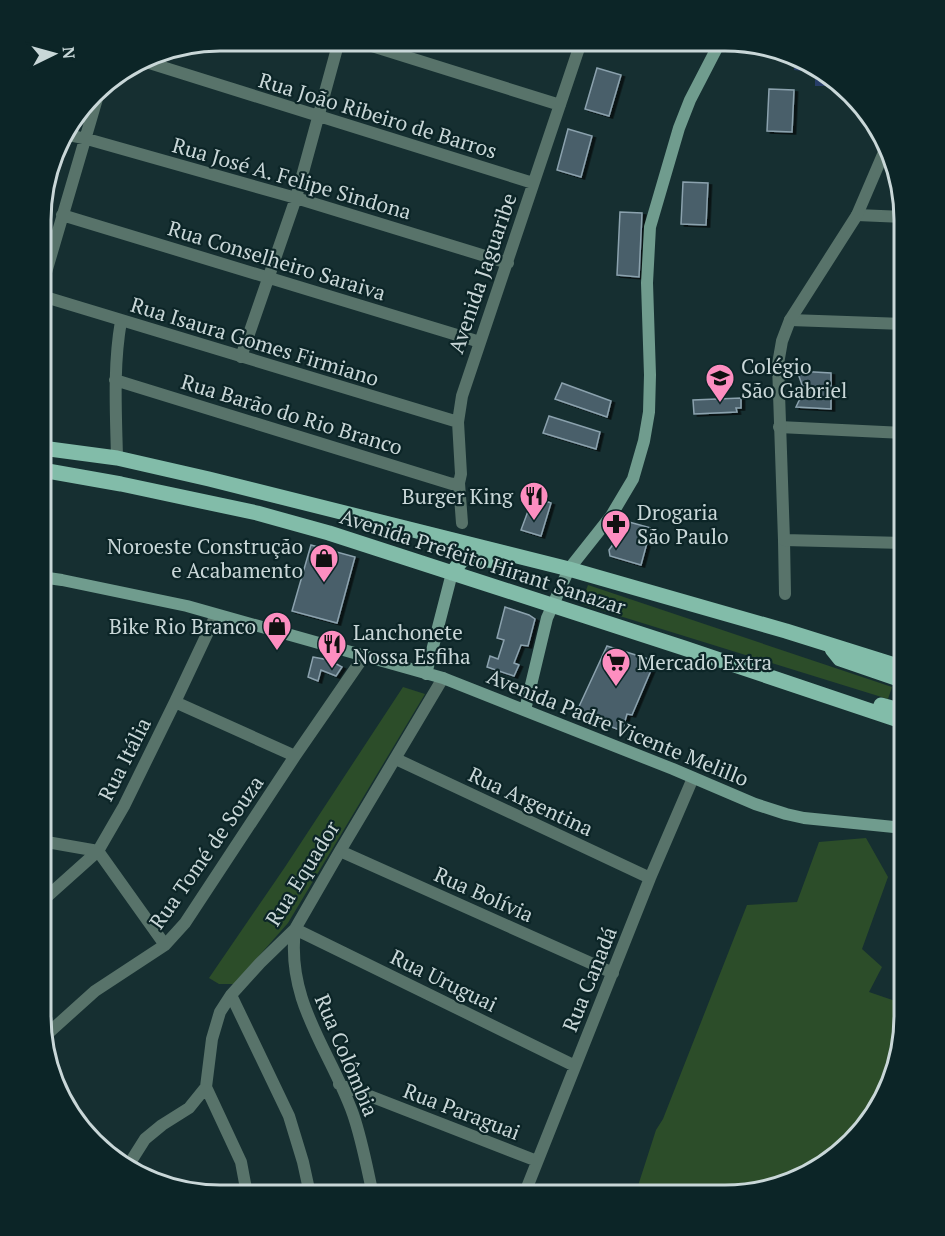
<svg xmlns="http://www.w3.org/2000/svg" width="945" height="1236" viewBox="0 0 945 1236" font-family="'PT Serif',serif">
	<defs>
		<filter id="shadow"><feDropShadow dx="3.5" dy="2" stdDeviation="0" flood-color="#0009"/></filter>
	</defs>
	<rect width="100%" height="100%" fill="#162f31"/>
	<path fill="#2c4d29" d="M588,585L892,687L888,699L581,604Z
		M403,687L425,694L288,923L234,984H219L209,978L285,867Z
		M866,838L888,877L862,949L882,967L869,992L904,1004V1028L874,1116L805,1177L726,1195H635L656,1130L663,1119L747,905L797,902L819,842Z"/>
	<path fill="#273d68" d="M795,62L829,75L828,86H815V72L794,70Z"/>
	<path fill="#4a5f6a" stroke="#8ba2ae" stroke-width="1.5" filter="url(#shadow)" d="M597,68L621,75L609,116L585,109Z
		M769,89L794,90L792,132L767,131Z
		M568,129L592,136L581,177L557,170Z
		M683,182L708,183L706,225L681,224Z
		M620,212L642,213L639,277L617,275Z
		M797,371L831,373V409L796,407L804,390Z
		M562,383L611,401L607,417L555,399Z
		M741,398V408H736L737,412L694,414L693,400Z
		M549,416L600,432L596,449L543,433Z
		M534,495L546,499L545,501L551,503L541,536L521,530Z
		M629,522L651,528L641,565L610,556L609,550Z
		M311,545L355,557L337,623L292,611Z
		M505,607L529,615L535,619L528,646L521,645L514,663L519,665L514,676L487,667L490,656L498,659L504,640L497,638Z
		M607,646L655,661L632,715L627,714L622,731L576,713Z
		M313,657L329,660L342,667L336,676L321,670L318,681L308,677Z"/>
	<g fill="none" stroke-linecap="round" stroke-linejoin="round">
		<path stroke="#58736a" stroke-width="12" d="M356,41L560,105
			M143,61L533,183
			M63,134L87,139L296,198L508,263
			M62,215L480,342
			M857,215L904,217
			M42,286L101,85
			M42,296L458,422
			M790,320L904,324
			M241,357L296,198L339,41
			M115,380L452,484L459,483
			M779,427L904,433
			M117,458C116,412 113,367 121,321
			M462,523L459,483L461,474L458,422L462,396L581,42
			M784,540L785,594
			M175,702L295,756
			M396,759L650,878
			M41,841L98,851L165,945
			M340,851L613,973
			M41,902L98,851L124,806L175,702L216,615
			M231,995L289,1116L303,1162L310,1194
			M45,1036L95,991L165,945L185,923L295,756L364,656
			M339,1084L537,1161
			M206,1087L241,1162L247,1194
			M128,1168L133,1158L145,1139L162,1125L189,1108L206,1087L212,1039L220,1012L231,995L260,963L295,929L340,851L443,678
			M373,1195C367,1168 362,1140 353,1114C330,1050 286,1002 295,929L575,1066
			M524,1195L650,878L693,778"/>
		<path stroke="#58736a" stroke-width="12" d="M887,145L857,215L790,320L782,341L778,364L784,540L904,543"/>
		<path stroke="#709c8e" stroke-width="12" d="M41,577L62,580L187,606L443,678L673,769L755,804L786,814L804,818L904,828
			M426,674L452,573
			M525,710L547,618L569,569L611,516L633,479L644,441L649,412L650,375L647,283L650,227L679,128L690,100L720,42"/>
		<path stroke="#82bca9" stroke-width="15" d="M42,448L117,458L209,479L569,569L786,631L904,668
			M42,470L121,484L257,513L329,533L684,648L904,722
			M452,573L462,560L466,558L497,561
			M832,649L840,659L904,681
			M881,705L892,708L904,709"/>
	</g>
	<defs>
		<g id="school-pin" transform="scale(1.5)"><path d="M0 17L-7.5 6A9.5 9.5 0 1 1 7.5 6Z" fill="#fd8ec0" stroke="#0c2527"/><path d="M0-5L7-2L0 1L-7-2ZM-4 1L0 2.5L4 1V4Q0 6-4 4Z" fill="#111"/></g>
		<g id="restaurant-pin" transform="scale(1.5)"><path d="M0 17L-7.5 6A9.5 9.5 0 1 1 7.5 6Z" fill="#fd8ec0" stroke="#0c2527"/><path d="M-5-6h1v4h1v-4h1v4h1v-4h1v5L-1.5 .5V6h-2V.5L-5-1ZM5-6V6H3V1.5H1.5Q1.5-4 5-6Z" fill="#111"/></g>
		<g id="pharmacy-pin" transform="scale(1.5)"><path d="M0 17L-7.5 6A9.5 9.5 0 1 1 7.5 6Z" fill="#fd8ec0" stroke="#0c2527"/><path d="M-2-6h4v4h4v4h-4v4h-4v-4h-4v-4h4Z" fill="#111"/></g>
		<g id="shop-pin" transform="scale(1.5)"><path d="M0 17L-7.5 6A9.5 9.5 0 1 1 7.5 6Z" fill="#fd8ec0" stroke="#0c2527"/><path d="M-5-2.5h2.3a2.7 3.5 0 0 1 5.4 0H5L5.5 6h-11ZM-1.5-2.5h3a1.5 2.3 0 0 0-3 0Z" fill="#111"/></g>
		<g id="supermarket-pin" transform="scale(1.5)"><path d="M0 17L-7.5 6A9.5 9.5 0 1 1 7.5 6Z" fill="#fd8ec0" stroke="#0c2527"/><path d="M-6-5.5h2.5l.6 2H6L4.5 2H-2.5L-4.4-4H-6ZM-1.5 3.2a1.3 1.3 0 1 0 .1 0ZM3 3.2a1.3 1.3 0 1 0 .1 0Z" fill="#111"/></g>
	</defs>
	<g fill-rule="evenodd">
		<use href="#school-pin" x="720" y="378"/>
		<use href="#restaurant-pin" x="534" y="496"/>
		<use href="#pharmacy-pin" x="616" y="524"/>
		<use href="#shop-pin" x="324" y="558"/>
		<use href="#shop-pin" x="277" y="626"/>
		<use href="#restaurant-pin" x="332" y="644"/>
		<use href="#supermarket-pin" x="616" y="662"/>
	</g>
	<g text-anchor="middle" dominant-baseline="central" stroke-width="4.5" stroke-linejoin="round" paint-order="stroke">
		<g font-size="21" fill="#c9d7d8" stroke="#0c2527">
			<text transform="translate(378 115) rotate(17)">Rua João Ribeiro de Barros</text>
			<text transform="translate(292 178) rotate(16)">Rua José A. Felipe Sindona</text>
			<text transform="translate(277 260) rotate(17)">Rua Conselheiro Saraiva</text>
			<text transform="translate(482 273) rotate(-71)">Avenida Jaguaribe</text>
			<text transform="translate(255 341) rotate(17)">Rua Isaura Gomes Firmiano</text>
			<text transform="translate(292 414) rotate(17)">Rua Barão do Rio Branco</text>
			<text transform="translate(483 561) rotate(18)">Avenida Prefeito Hirant Sanazar</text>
			<text transform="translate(618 727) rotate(22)">Avenida Padre Vicente Melillo</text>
			<text transform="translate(124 759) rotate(-63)">Rua Itália</text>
			<text transform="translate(531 801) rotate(25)">Rua Argentina</text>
			<text transform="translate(206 852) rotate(-55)">Rua Tomé de Souza</text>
			<text transform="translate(302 873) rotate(-58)">Rua Equador</text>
			<text transform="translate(484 894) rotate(24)">Rua Bolívia</text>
			<text transform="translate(589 979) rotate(-68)">Rua Canadá</text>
			<text transform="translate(444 980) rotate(26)">Rua Uruguai</text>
			<text transform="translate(347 1055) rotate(67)">Rua Colômbia</text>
			<text transform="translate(462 1111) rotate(21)">Rua Paraguai</text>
		</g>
		<g font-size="21" fill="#c9d7d8" stroke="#0c2527" text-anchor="start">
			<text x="741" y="366">Colégio<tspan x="741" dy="24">São Gabriel</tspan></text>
			<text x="513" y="496" text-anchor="end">Burger King</text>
			<text x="637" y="512">Drogaria<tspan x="637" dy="24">São Paulo</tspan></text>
			<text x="303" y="546" text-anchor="end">Noroeste Construção<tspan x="303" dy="24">e Acabamento</tspan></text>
			<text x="256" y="626" text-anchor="end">Bike Rio Branco</text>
			<text x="353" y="632">Lanchonete<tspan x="353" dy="24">Nossa Esfiha</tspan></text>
			<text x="637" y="662">Mercado Extra</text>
		</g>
	</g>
	<path d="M0 0H945V1236H0ZM220 51H725A169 169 0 0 1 894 220V1016A169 169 0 0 1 725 1185H220A169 169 0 0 1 51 1016V220A169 169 0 0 1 220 51Z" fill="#0c2527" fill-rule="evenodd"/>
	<path fill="none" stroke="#c9d7d8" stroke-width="3" d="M220 51H725A169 169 0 0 1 894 220V1016A169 169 0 0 1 725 1185H220A169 169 0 0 1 51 1016V220A169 169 0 0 1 220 51Z"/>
	<g transform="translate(54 54) rotate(85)" stroke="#0c2527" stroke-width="4.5" paint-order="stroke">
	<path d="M0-4.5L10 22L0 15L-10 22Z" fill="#c9d7d8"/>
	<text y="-9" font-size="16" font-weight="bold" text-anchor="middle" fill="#c9d7d8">N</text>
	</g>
</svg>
